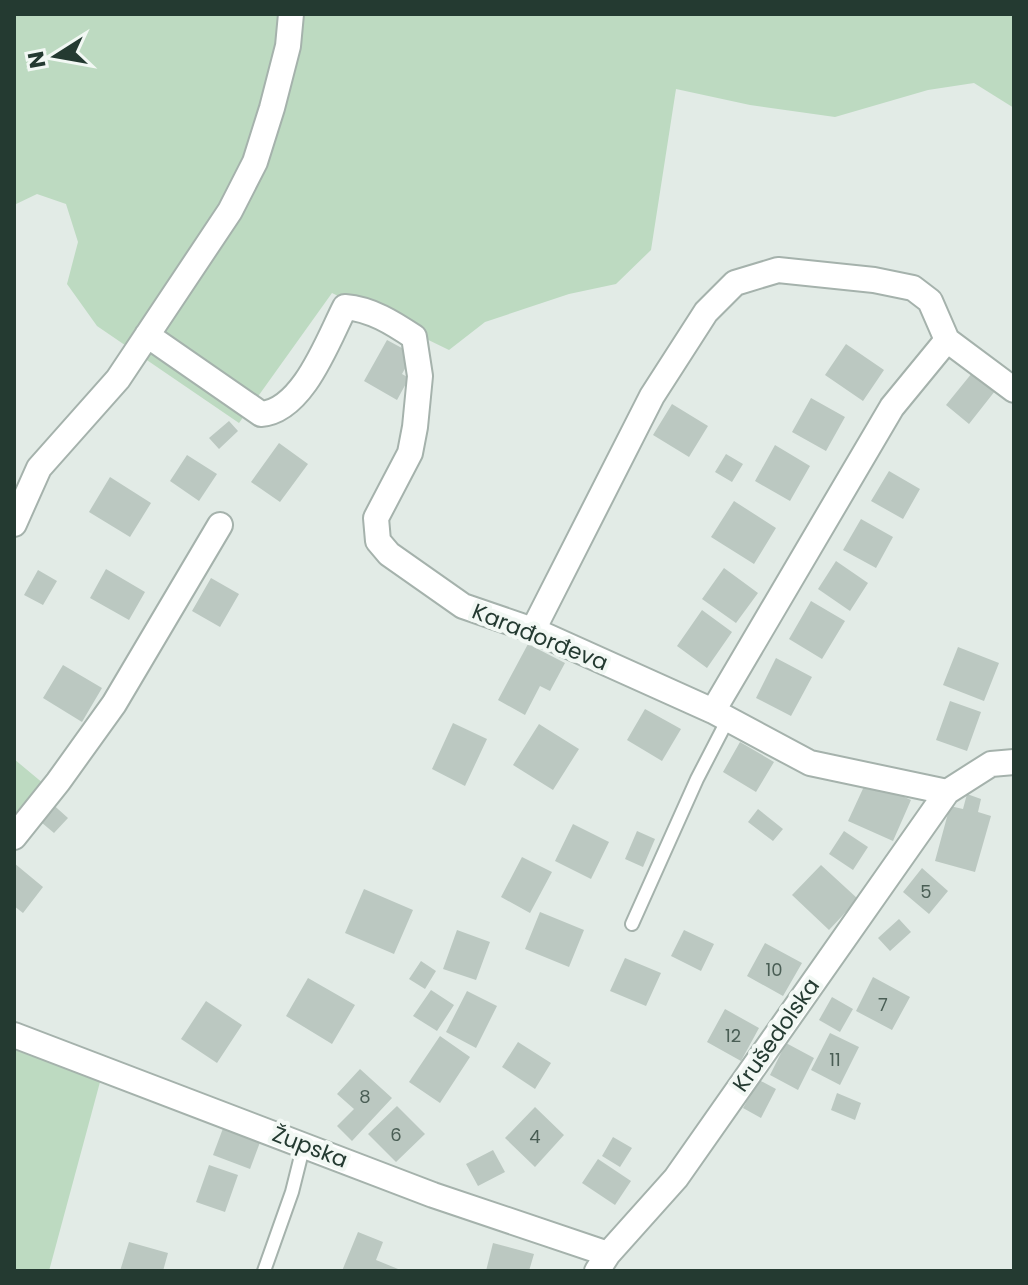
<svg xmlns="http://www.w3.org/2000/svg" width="1028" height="1285" viewBox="0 0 1028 1285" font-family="Poppins,sans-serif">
	<rect width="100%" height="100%" fill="#e2ebe6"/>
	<path fill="#bddac1" d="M14,14H1014V108L974,83L928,90L835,117L750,105L676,89L651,250L616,284L569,294L485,322L449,350L332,293L239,423L97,326L67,284L78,242L66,204L37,194L14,205Z
		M14,759L44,784L14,822Z
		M14,1047L100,1082L49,1271H14Z"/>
	<path fill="#bbc8c1" d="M387,340L413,354L402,374L409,378L397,400L364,381Z
		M846,344L884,370L863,401L825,375Z
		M972,373L995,391L969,424L946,405Z
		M811,398L845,417L826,451L792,432Z
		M672,404L708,426L689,457L653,435Z
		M229,421L238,431L219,449L209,438Z
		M279,443L308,464L280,502L251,482Z
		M775,445L810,466L790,501L755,481Z
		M726,454L743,464L732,482L715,472Z
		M187,455L217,474L199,501L170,481Z
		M889,471L920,489L903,519L871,501Z
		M110,477L151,503L130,537L89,512Z
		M734,501L776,528L754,564L711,537Z
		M861,519L893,537L876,568L843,550Z
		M836,561L868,583L850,611L818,589Z
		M724,568L758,593L736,623L702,599Z
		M106,569L145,592L129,620L90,598Z
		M38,570L57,581L43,605L24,595Z
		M211,578L239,594L220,627L192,611Z
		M811,601L845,621L822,659L789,639Z
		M702,610L732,632L707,668L677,646Z
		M528,644L565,663L550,691L540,686L525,715L498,700Z
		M958,647L999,663L984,701L943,685Z
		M776,658L812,677L791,716L756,698Z
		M63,665L102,688L82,722L43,698Z
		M950,701L981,712L967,751L936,740Z
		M645,709L681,729L662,761L627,740Z
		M453,723L487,739L465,786L432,769Z
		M539,724L579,749L553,790L513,765Z
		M740,742L774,762L756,792L723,772Z
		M867,780L911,800L893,841L848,821Z
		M967,794L981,799L978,812L991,816L975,872L935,861L950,806L963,809Z
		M49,801L68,818L54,833L35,817Z
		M758,809L783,829L773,841L748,822Z
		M573,824L609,842L591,879L555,861Z
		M637,831L655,839L643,867L625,859Z
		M844,831L868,847L853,870L829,854Z
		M522,857L552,872L530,913L501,897Z
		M14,863L43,887L23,913L14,906Z
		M821,865L858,899L829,930L792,895Z
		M922,868L948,891L929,914L903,892Z
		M364,889L413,910L394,954L345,933Z
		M540,912L584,930L569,967L525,949Z
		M899,919L911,932L890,951L878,938Z
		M457,930L490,942L476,980L443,969Z
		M684,930L714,944L701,971L671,956Z
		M765,943L802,963L783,996L747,976Z
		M625,958L661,973L646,1006L610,991Z
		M421,961L436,971L425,989L409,979Z
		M873,977L910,997L892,1030L856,1011Z
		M308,978L355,1005L332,1044L286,1016Z
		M431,990L454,1005L437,1031L413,1016Z
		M467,991L497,1006L476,1048L446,1032Z
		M832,997L853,1009L840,1032L819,1020Z
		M206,1001L242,1025L217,1063L181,1039Z
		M725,1009L759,1028L741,1061L707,1042Z
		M830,1033L859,1047L840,1085L811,1070Z
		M440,1036L470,1057L440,1103L409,1082Z
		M518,1042L551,1063L535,1089L502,1067Z
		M786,1043L814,1058L798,1090L770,1075Z
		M360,1069L392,1098L352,1141L337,1126L354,1109L337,1094Z
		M759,1080L776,1089L761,1118L743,1108Z
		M837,1093L861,1103L855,1120L831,1110Z
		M397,1106L425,1134L396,1162L368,1134Z
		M535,1107L564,1135L535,1167L505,1138Z
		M225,1123L262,1137L250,1169L213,1155Z
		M613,1137L632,1148L620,1167L602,1156Z
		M493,1150L505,1172L478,1186L466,1164Z
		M598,1159L631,1181L615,1205L582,1183Z
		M209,1165L238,1175L225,1212L196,1202Z
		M358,1232L383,1242L376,1260L403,1271H342Z
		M129,1242L168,1253L163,1271H120Z
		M493,1243L534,1254L529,1271H486Z"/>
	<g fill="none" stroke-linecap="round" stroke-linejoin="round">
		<g stroke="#a5b2ac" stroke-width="16">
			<path id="lane" d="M632,924L697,779L728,719
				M264,1271L292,1192L304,1144"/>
		</g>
		<g stroke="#a5b2ac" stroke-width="28">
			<path id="street" d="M147,335L261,414C303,411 328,340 345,307C371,309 393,323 414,337L420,376L415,427L410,453L376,518L378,541L389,554L463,606L533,630L713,711L810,763L947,792L991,764L1014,762
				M14,524L39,468L118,379L230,211L255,162L272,108L288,46L291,14
				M533,630L652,396L706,312L735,283L778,270L874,280L913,288L930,301L947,340L1014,390
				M713,711L892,407L947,340
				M14,837L58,782L114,704L220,525
				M14,1035L433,1195L608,1254
				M597,1271L608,1254L676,1178L947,792"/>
		</g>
		<use href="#lane" stroke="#fff" stroke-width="12"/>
		<use href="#street" stroke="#fff" stroke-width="24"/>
	</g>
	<g text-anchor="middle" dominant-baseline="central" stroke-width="8" stroke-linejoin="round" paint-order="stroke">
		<g font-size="18" fill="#4a5e55">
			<text x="926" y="891">5</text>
			<text x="774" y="969">10</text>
			<text x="883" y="1004">7</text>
			<text x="733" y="1035">12</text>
			<text x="835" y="1059">11</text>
			<text x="365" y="1096">8</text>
			<text x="396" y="1134">6</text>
			<text x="535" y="1136">4</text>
		</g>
		<g font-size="22" fill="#243a31" stroke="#f2f8f4">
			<text transform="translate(540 637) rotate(22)">Karađorđeva</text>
			<text transform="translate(776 1035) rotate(-55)">Krušedolska</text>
			<text transform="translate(310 1147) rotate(21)">Župska</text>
		</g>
	</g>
	<rect width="1028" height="1285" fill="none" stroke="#243a31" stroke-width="32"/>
	<g transform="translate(56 56) rotate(259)" stroke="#f2f8f4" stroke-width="6" paint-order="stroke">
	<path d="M0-6L14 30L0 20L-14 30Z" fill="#243a31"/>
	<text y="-12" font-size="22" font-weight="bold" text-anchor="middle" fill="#243a31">N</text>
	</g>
</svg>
